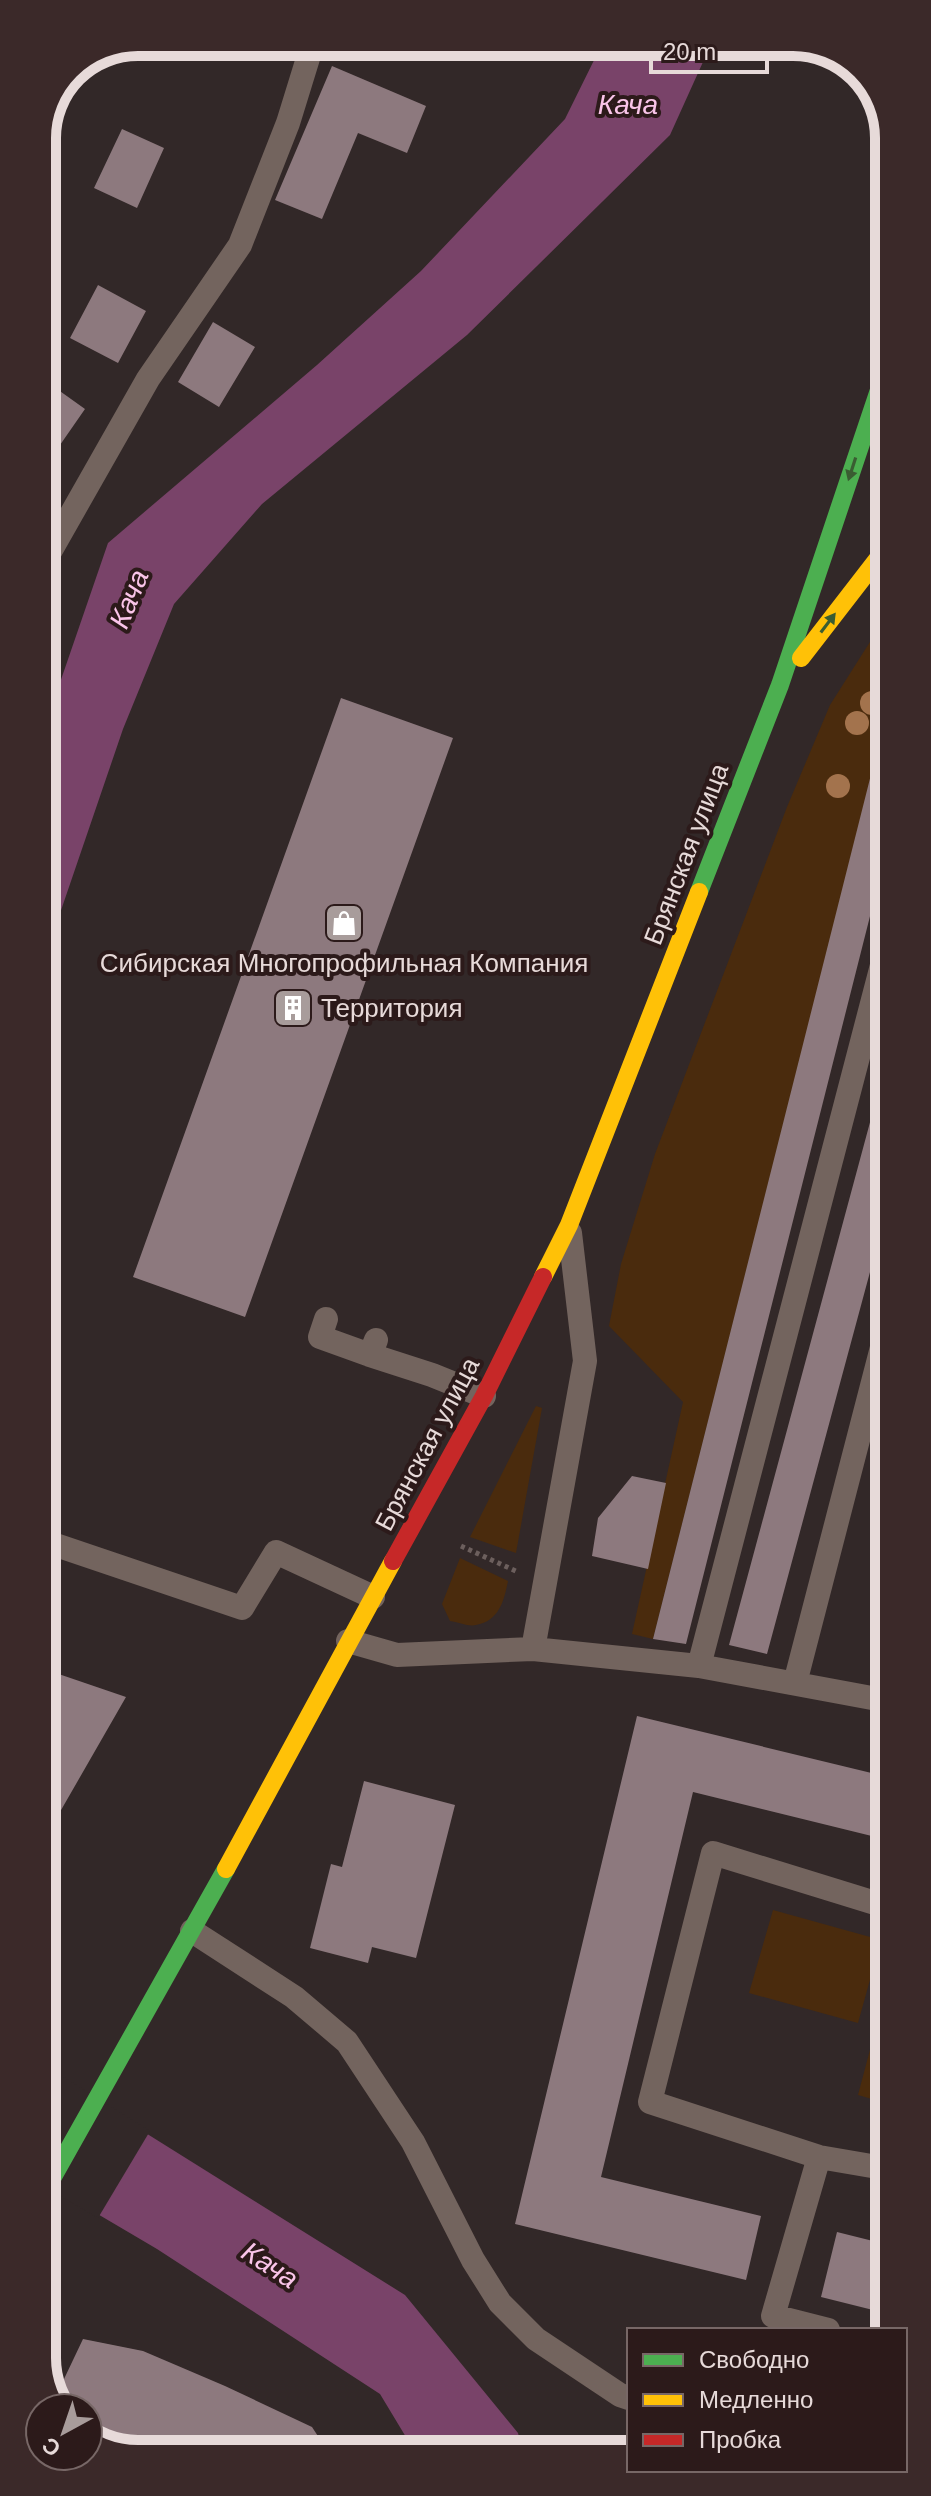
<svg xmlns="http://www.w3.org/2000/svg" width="931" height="2496" viewBox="0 0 931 2496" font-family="Arial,sans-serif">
	<rect width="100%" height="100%" fill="#322828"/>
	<path fill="#4a2b0d" d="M886,621L887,715L653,1639L632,1634L683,1402L609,1326L621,1264L655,1154L787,807L830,705L875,634Z
		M536,1406L542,1408L516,1553L470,1537Z
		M460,1558L508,1581C504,1601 499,1621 476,1625C469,1627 458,1622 450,1621L442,1604Z
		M773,1910L881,1940L858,2023L749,1993Z
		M888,2011L889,2104L858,2095L880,2012Z"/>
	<path fill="#794369" d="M603,42H712L670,135L467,335L262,504L174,604L123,729L43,963V732L108,543L317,365L421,271L565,119Z
		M45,2070L405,2295L518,2433L523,2452H415L380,2394L157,2249L45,2183Z"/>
	<path fill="#322828" d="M54,2071L150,2131L98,2218L45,2187V2087Z"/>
	<path fill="#8d797e" d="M189,42H237L229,60Z
		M332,66L426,106L407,153L358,133L322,219L275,200Z
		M122,129L164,148L137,208L94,188Z
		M98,285L146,311L118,363L70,338Z
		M213,322L255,347L219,407L178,382Z
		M43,379L85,409L60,445L43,433Z
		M341,698L453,738L245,1317L133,1277Z
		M885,719L887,849L686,1644L653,1639Z
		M886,1063L887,1209L767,1654L729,1645Z
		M632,1476L666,1483L648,1569L592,1556L598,1518Z
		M44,1669L126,1697L45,1838V1762Z
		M637,1716L888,1777V1840L693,1792L601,2177L761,2216L746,2280L515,2224Z
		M364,1781L455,1805L416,1958L372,1947L368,1963L310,1948L331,1864L342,1867Z
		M837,2232L889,2245V2314L821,2297Z
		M83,2339L143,2351L225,2386L312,2427L329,2453L131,2454L88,2436V2408H61L55,2398Z"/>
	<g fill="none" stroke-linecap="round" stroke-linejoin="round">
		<path stroke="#6c5f5d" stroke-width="5" stroke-dasharray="4 4" stroke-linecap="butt" d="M461,1546L518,1572"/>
		<path stroke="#73645e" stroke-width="24" d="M43,564L148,379L240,245L288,123L313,42
			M326,1319L320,1337L370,1355
			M376,1340L370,1355L432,1375L484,1396
			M44,1541L242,1608L276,1552L373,1597
			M348,1641L397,1655L533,1649L699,1666L888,1701
			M533,1649L585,1361L570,1233
			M699,1666L887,946
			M795,1683L887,1328
			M888,1907L713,1853L650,2102L819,2157L889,2169
			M192,1931L294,1997L347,2042L413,2142L473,2260L500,2303L536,2339L620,2395L629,2398
			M819,2157L773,2316L828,2330"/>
		<path stroke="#4caf50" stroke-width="18" d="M699,892L780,685L886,369
			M45,2191L226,1869"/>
		<path stroke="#ffc107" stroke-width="18" d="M801,658L886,548
			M543,1277L569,1225L699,892
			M226,1869L393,1561"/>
		<path stroke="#c62828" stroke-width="18" d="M393,1561L484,1396L543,1277"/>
	</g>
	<g fill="#a3734d">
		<circle cx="872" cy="703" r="12"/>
		<circle cx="857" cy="723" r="12"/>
		<circle cx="838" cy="786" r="12"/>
	</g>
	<defs><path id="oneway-solid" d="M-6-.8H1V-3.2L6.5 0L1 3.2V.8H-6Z" transform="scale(2)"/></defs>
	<g fill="#3a5d32">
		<use href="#oneway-solid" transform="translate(852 469) rotate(108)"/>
		<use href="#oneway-solid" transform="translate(828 623) rotate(-53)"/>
	</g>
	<defs>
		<g id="shop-square" transform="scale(2)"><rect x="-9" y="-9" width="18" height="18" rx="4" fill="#a89c9b" stroke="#2c1a1a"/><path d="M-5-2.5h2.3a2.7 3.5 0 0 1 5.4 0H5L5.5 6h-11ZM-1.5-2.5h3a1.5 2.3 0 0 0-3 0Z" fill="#fff"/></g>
		<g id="building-square" transform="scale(2)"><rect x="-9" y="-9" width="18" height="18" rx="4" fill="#a89c9b" stroke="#2c1a1a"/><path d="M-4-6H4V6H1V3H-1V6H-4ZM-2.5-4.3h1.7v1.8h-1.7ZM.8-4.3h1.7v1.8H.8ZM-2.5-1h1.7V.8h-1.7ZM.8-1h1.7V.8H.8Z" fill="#fff"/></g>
	</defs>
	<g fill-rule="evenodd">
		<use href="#shop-square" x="344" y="923"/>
		<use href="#building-square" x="293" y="1008"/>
	</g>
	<g text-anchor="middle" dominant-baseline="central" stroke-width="8" stroke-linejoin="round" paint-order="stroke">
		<g font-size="26" fill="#e7dad9" stroke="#2c1a1a">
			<text transform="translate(686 854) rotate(-69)">Брянская улица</text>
			<text transform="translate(427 1444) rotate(-62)">Брянская улица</text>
		</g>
		<g font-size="26" fill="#e7dad9" stroke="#2c1a1a">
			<text x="344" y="963">Сибирская Многопрофильная Компания</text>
			<text x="321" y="1008" text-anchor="start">Территория</text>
		</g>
		<g font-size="28" font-style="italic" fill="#fac5e9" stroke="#2c1a1a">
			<text x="628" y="104">Кача</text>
			<text transform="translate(129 599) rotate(-68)">Кача</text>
			<text transform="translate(270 2265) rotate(33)">Кача</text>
		</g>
	</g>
	<path d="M0 0H931V2496H0ZM138 56H793A82 82 0 0 1 875 138V2358A82 82 0 0 1 793 2440H138A82 82 0 0 1 56 2358V138A82 82 0 0 1 138 56Z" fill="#3b2929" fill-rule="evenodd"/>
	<path fill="none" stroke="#e7dad9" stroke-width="10" d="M138 56H793A82 82 0 0 1 875 138V2358A82 82 0 0 1 793 2440H138A82 82 0 0 1 56 2358V138A82 82 0 0 1 138 56Z"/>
	<rect x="627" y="2328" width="280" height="144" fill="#2c1a1a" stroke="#776766" stroke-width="2"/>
	<rect x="643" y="2354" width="40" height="12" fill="#4caf50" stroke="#776766" stroke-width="2"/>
	<text x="699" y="2368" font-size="24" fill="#e7dad9">Свободно</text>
	<rect x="643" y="2394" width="40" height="12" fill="#ffc107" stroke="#776766" stroke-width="2"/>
	<text x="699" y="2408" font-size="24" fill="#e7dad9">Медленно</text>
	<rect x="643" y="2434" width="40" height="12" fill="#c62828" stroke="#776766" stroke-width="2"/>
	<text x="699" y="2448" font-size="24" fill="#e7dad9">Пробка</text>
	<g transform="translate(64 2432) rotate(220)"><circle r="38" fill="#2c1a1a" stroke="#776766" stroke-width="2"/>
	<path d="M0-6L14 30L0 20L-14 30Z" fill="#a89c9b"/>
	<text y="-12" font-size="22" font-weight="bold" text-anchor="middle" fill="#e7dad9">С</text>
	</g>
	<path d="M651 60v12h116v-12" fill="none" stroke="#e7dad9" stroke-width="4"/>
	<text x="663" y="60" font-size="24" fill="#e7dad9" stroke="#2c1a1a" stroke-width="6" paint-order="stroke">20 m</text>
</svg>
